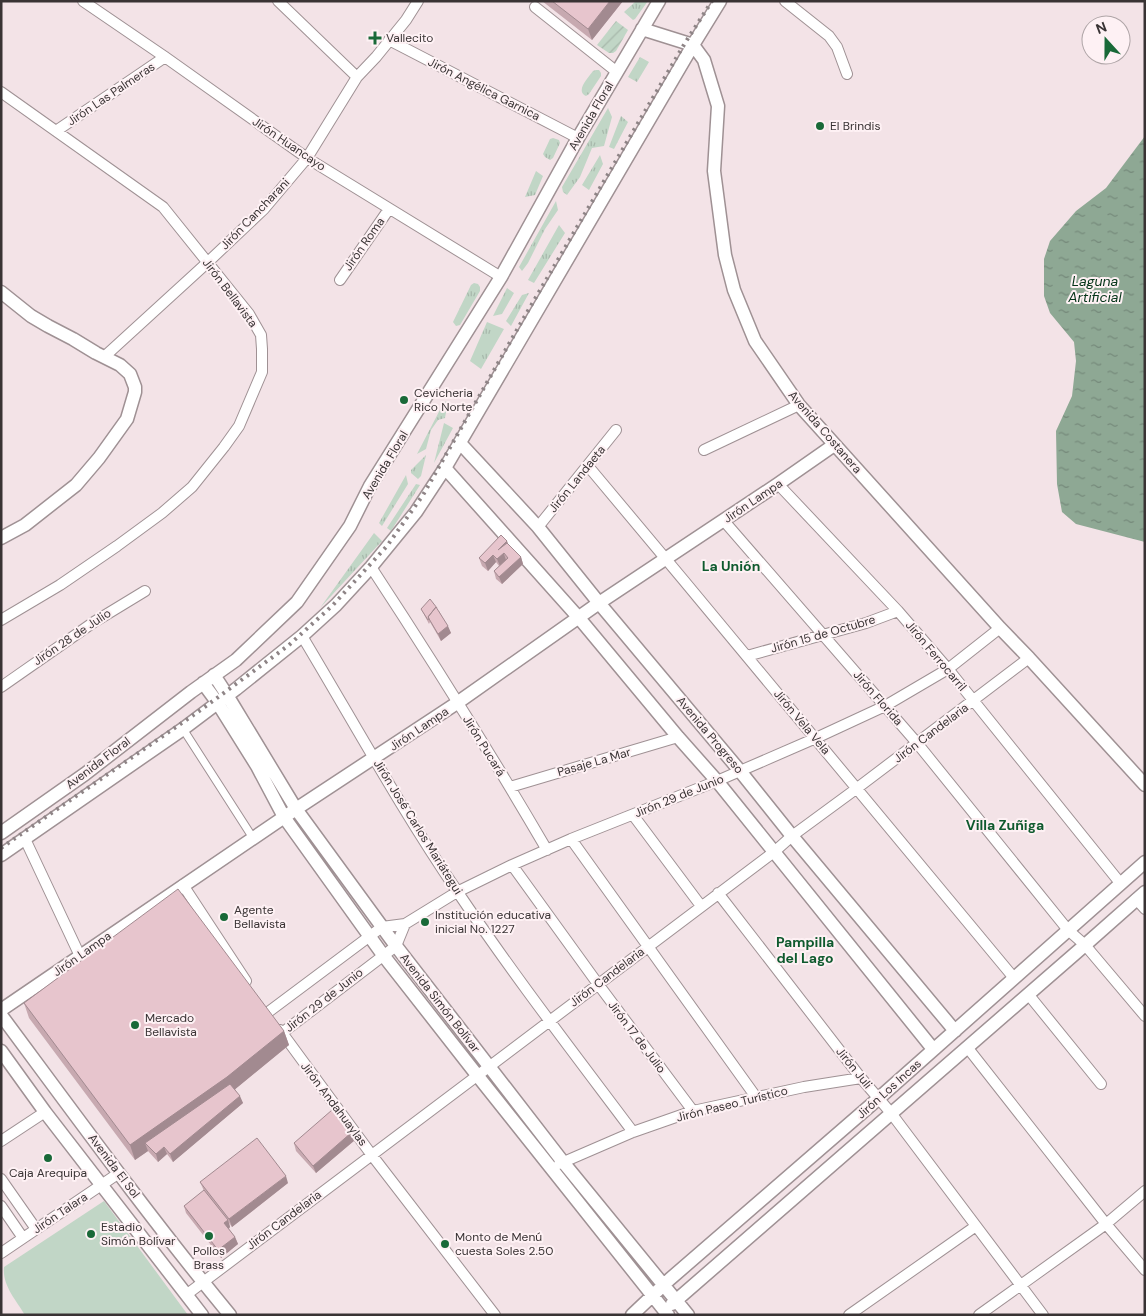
<svg xmlns="http://www.w3.org/2000/svg" width="1146" height="1316" viewBox="0 0 1146 1316" font-family="'DM Sans',sans-serif">
	<defs>
		<pattern id="grass-tufts" width="24" height="20" patternUnits="userSpaceOnUse" patternTransform="scale(1.25)"><rect width="24" height="20" fill="#c1d6c6"/><path d="M3 7l-1-3M5 7V3M7 7l1-3M15 17l-1-3M17 17v-4M19 17l1-3" fill="none" stroke="#a7b8ab"/></pattern>
		<pattern id="garden-furrows" width="10" height="10" patternUnits="userSpaceOnUse" patternTransform="scale(1.25)"><rect width="10" height="10" fill="#c1d6c6"/><path d="M-1 1l2-2M0 10L10 0M9 11l2-2" fill="none" stroke="#a7b8ab"/></pattern>
		<pattern id="water-ripples" width="26" height="14" patternUnits="userSpaceOnUse" patternTransform="scale(1.25)"><rect width="26" height="14" fill="#8ea894"/><path d="M2 4q2-2 4 0t4 0M15 11q2-2 4 0t4 0" fill="none" stroke="#75897a"/></pattern>
	</defs>
	<rect width="100%" height="100%" fill="#f3e3e7"/>
	<path fill="url(#grass-tufts)" d="M636,1H648L635,19L633,20L624,12Z
		M640,57L649,62L637,82L628,77Z
		M596,70H599L601,73V76L589,94L586,96C575,91 588,78 593,71Z
		M608,108L612,117L604,146L592,148L580,177L567,195L563,192L562,187Z
		M621,116L628,122L614,149L609,147Z
		M553,138L559,140L560,143L553,158L550,160L545,157L543,154L550,139Z
		M600,155L603,164L589,190L582,185Z
		M536,171L543,176L535,195L525,197Z
		M556,201L558,210L545,229L528,263L522,271L519,267Z
		M559,225L565,233L534,283L528,280Z
		M474,283L478,284L480,287V291L460,325L456,326L453,322L471,285Z
		M507,288L514,293L502,314L493,316Z
		M529,293L511,326L506,321L522,295Z
		M487,322L504,329L481,369L470,361Z
		M448,401L445,418L438,420L431,430L426,449L417,454L444,402Z
		M444,423L453,428L434,463Z
		M426,455L421,476L418,479L411,473V470Z
		M406,475L408,484L382,526L379,523Z
		M416,484L420,485L391,531L387,528Z
		M374,533L382,541L320,608Z"/>
	<path fill="url(#garden-furrows)" d="M616,21L628,30L616,51L613,53H609L597,45Z"/>
	<path fill="#c1d6c6" d="M104,1201L188,1315H25C16,1300 2,1285 4,1267Z"/>
	<path fill="url(#water-ripples)" d="M1145,136V542L1076,524L1062,512L1057,484L1056,431L1072,396L1076,361L1074,342L1050,313L1044,296V259L1050,241L1076,211L1106,188Z"/>
	<g fill="none" stroke-linecap="round" stroke-linejoin="round">
		<g stroke="#9f9194" stroke-width="9">
			<path id="pedestrian" d="M183,729L253,838"/>
		</g>
		<g stroke="#9f9194" stroke-width="12">
			<path id="minor" d="M83,1L165,57L307,158L501,277
				M278,1L357,77
				M785,1L829,36L837,47L847,74
				M535,7L617,72
				M389,40L578,138
				M1,92L163,207L249,314L261,335L262,349V372L239,426L224,447L192,487L162,513L117,546L60,585L1,620
				M56,131L165,57
				M340,280L389,209
				M104,357L208,262L264,209L307,158L357,77L376,57L406,20L418,1
				M704,450L799,405
				M588,466C731,636 872,808 1014,978
				M778,484L898,611L948,669L1121,884
				M724,521L917,743L1068,930L1085,945L1145,1016
				M538,527L616,430
				M371,567C432,660 491,754 547,850
				M302,636C353,721 401,809 457,891C512,973 573,1052 633,1132
				M747,656L866,623L898,611
				M1,687L94,622L145,591
				M510,787L678,737
				M633,815L701,906
				M25,839L80,956
				M571,839L756,1097
				M512,865L598,984L693,1111
				M183,885L246,981
				M718,893L861,1078L891,1113L1043,1315
				M1136,899L1145,909
				M1028,994L1101,1084
				M267,1013L382,927L405,924L457,892L512,865L571,839L717,781L816,738L885,706L948,669L1000,628
				M280,1030L371,1154L495,1315
				M282,1033L396,946L405,924
				M967,1047L1106,1224L1145,1270
				M1,1141L45,1112
				M559,1164L633,1132L693,1111L804,1087L861,1078
				M1,1179L36,1229
				M1,1206L23,1238
				M1,1253L119,1173
				M186,1295L774,852L792,836L856,789L1029,658
				M849,1315L976,1226
				M979,1315L1106,1224L1145,1191"/>
		</g>
		<g stroke="#9f9194" stroke-width="15">
			<path id="tertiary" d="M642,29L693,45L704,60L718,106L714,171L725,255L734,290L755,341L799,405L1000,628L1029,658L1145,785
				M1,292L31,316L48,326L73,339L96,353L120,365L130,374L135,387V392L127,419L99,458L76,485L25,525L1,538
				M460,443L538,527L599,603L740,771L792,836L955,1031
				M445,468L579,618L678,737L717,781L933,1049
				M214,675L227,695L296,809L396,946L563,1162L688,1315
				M203,683L217,702L257,766L284,817L383,955L477,1075L668,1315
				M1,833L85,774L191,692L236,660L297,602L350,526L370,486L501,277L578,138L659,1
				M1,855L183,729L236,689L302,636L336,605L371,567L416,512L445,468L693,45L720,1
				M1,1010L296,809L457,703L599,603L778,484L834,445
				M1,1015C76,1116 150,1218 230,1315
				M1,1051L45,1112L202,1315
				M672,1304L1085,945L1145,892
				M632,1315L670,1279L879,1098L1145,862"/>
		</g>
		<use href="#pedestrian" stroke="#fff" stroke-width="7"/>
		<use href="#minor" stroke="#fff" stroke-width="10"/>
		<use href="#tertiary" stroke="#fff" stroke-width="12"/>
		<path stroke="#8e8486" stroke-width="4" stroke-dasharray="2.5 5" stroke-linecap="butt" d="M1,848L202,709L289,645L333,605L387,546L423,495L522,321L685,43L712,1"/>
	</g>
	<path fill="#c7a9b0" d="M542,1H623L592,40Z
		M507,541L508,544L521,557L523,564L502,584L496,579L494,571L499,566L496,562L488,571L482,566L479,558Z
		M421,609L439,611L451,633L441,641L430,622L429,624Z
		M24,1003L284,1031L289,1045L235,1089L243,1103L173,1162L167,1154L158,1162L148,1151L135,1160L29,1018Z
		M352,1132L355,1140L316,1173L296,1151L294,1143Z
		M200,1182L288,1183L232,1227L229,1223L230,1227L229,1229L235,1237L238,1244L221,1258L186,1213L184,1206L204,1191Z"/>
	<path fill="#a28a90" d="M610,1H623L592,40L588,29Z
		M507,541L509,548L504,554L506,560L500,566L497,559L498,550Z
		M493,555L496,562L488,571L485,563Z
		M521,557L523,564L502,584L499,577Z
		M448,626L451,633L441,641L438,634Z
		M284,1031L289,1045L233,1091L145,1143L148,1151L135,1160L130,1145Z
		M240,1096L243,1103L173,1162L170,1154Z
		M352,1132L355,1140L316,1173L313,1166Z
		M164,1147L167,1154L158,1162L156,1154Z
		M286,1176L288,1183L232,1227L229,1219Z
		M228,1220L230,1227L227,1230L224,1223Z
		M235,1237L238,1244L221,1258L218,1250Z"/>
	<path fill="#e7c5cd" stroke="#a28a90" d="M552,1H610L588,29Z
		M501,535L507,541L498,550L507,543L521,557L499,577L494,571L508,558L504,553L497,559L493,555L485,563L479,558Z
		M430,599L437,608L436,607L428,617L429,618L428,620L421,609Z
		M436,607L448,626L438,634L428,617Z
		M178,889L284,1031L227,1077L130,1145L24,1003Z
		M230,1084L240,1096L170,1154L164,1147L156,1154L145,1143Z
		M332,1110L352,1132L313,1166L294,1143Z
		M257,1138L286,1176L229,1219L200,1182Z
		M204,1190L228,1220L224,1223L235,1237L218,1250L184,1206Z"/>
	<g fill="#196938" stroke="#fef1f4" stroke-width="2">
		<path d="M372.5 30.5h5v5h5v5h-5v5h-5v-5h-5v-5h5z"/>
		<circle cx="820" cy="126" r="5"/>
		<circle cx="404" cy="400" r="5"/>
		<circle cx="224" cy="917" r="5"/>
		<circle cx="425" cy="922" r="5"/>
		<circle cx="135" cy="1025" r="5"/>
		<circle cx="48" cy="1158" r="5"/>
		<circle cx="91" cy="1234" r="5"/>
		<circle cx="209" cy="1236" r="5"/>
		<circle cx="445" cy="1244" r="5"/>
	</g>
	<g text-anchor="middle" dominant-baseline="central" stroke-width="4" stroke-linejoin="round" paint-order="stroke">
		<g font-size="12" fill="#393334" stroke="#fef1f4" text-anchor="start">
			<text x="386" y="38">Vallecito</text>
			<text x="830" y="126">El Brindis</text>
			<text x="414" y="393">Cevicheria<tspan x="414" dy="14">Rico Norte</tspan></text>
			<text x="234" y="910">Agente<tspan x="234" dy="14">Bellavista</tspan></text>
			<text x="435" y="915">Institución educativa<tspan x="435" dy="14">inicial No. 1227</tspan></text>
			<text x="145" y="1018">Mercado<tspan x="145" dy="14">Bellavista</tspan></text>
			<text x="48" y="1173" text-anchor="middle">Caja Arequipa</text>
			<text x="101" y="1227">Estadio<tspan x="101" dy="14">Simón Bolívar</tspan></text>
			<text x="455" y="1237">Monto de Menú<tspan x="455" dy="14">cuesta Soles 2.50</tspan></text>
			<text x="209" y="1251" text-anchor="middle">Pollos<tspan x="209" dy="14">Brass</tspan></text>
		</g>
		<g font-size="12" fill="#393334" stroke="#fef1f4">
			<text transform="translate(484 89) rotate(27)">Jirón Angélica Garnica</text>
			<text transform="translate(111 94) rotate(-34)">Jirón Las Palmeras</text>
			<text transform="translate(591 116) rotate(-60)">Avenida Floral</text>
			<text transform="translate(289 144) rotate(34)">Jirón Huancayo</text>
			<text transform="translate(255 214) rotate(-46)">Jirón Cancharani</text>
			<text transform="translate(364 244) rotate(-55)">Jirón Roma</text>
			<text transform="translate(230 293) rotate(53)">Jirón Bellavista</text>
			<text transform="translate(825 432) rotate(49)">Avenida Costanera</text>
			<text transform="translate(385 465) rotate(-59)">Avenida Floral</text>
			<text transform="translate(577 479) rotate(-51)">Jirón Landaeta</text>
			<text transform="translate(753 501) rotate(-34)">Jirón Lampa</text>
			<text transform="translate(823 634) rotate(-16)">Jirón 15 de Octubre</text>
			<text transform="translate(72 637) rotate(-34)">Jirón 28 de Julio</text>
			<text transform="translate(936 656) rotate(50)">Jirón Ferrocarril</text>
			<text transform="translate(878 698) rotate(49)">Jirón Florida</text>
			<text transform="translate(802 722) rotate(50)">Jirón Vela Vela</text>
			<text transform="translate(419 729) rotate(-34)">Jirón Lampa</text>
			<text transform="translate(931 733) rotate(-37)">Jirón Candelaria</text>
			<text transform="translate(710 735) rotate(50)">Avenida Progreso</text>
			<text transform="translate(484 746) rotate(58)">Jirón Pucará</text>
			<text transform="translate(594 762) rotate(-16)">Pasaje La Mar</text>
			<text transform="translate(98 763) rotate(-37)">Avenida Floral</text>
			<text transform="translate(679 796) rotate(-22)">Jirón 29 de Junio</text>
			<text transform="translate(418 827) rotate(58)">Jirón José Carlos Mariátegui</text>
			<text transform="translate(82 954) rotate(-35)">Jirón Lampa</text>
			<text transform="translate(607 977) rotate(-37)">Jirón Candelaria</text>
			<text transform="translate(324 1000) rotate(-38)">Jirón 29 de Junio</text>
			<text transform="translate(440 1003) rotate(52)">Avenida Simón Bolívar</text>
			<text transform="translate(637 1037) rotate(53)">Jirón 17 de Julio</text>
			<text transform="translate(854 1068) rotate(51)">Jirón Juli</text>
			<text transform="translate(889 1089) rotate(-42)">Jirón Los Incas</text>
			<text transform="translate(334 1104) rotate(53)">Jirón Andahuaylas</text>
			<text transform="translate(732 1104) rotate(-14)">Jirón Paseo Turístico</text>
			<text transform="translate(114 1166) rotate(53)">Avenida El Sol</text>
			<text transform="translate(60 1213) rotate(-34)">Jirón Talara</text>
			<text transform="translate(284 1220) rotate(-37)">Jirón Candelaria</text>
		</g>
		<g font-size="14" font-style="italic" fill="#043418" stroke="#fef1f4">
			<text x="1095" y="281">Laguna<tspan x="1095" dy="16">Artificial</tspan></text>
		</g>
		<g font-size="14" font-weight="bold" fill="#0f5a2e" stroke="#fef1f4">
			<text x="731" y="566">La Unión</text>
			<text x="1005" y="825">Villa Zuñiga</text>
			<text x="805" y="942">Pampilla<tspan x="805" dy="16">del Lago</tspan></text>
		</g>
	</g>
	<rect width="1146" height="1316" fill="none" stroke="#393334" stroke-width="5"/>
	<g transform="translate(1106 40) rotate(339)"><circle r="24" fill="#fef1f4" stroke="#afa5a7"/>
	<path d="M0-4L9 19L0 12L-9 19Z" fill="#196938"/>
	<text y="-8" font-size="14" font-weight="bold" text-anchor="middle" fill="#393334">N</text>
	</g>
</svg>
